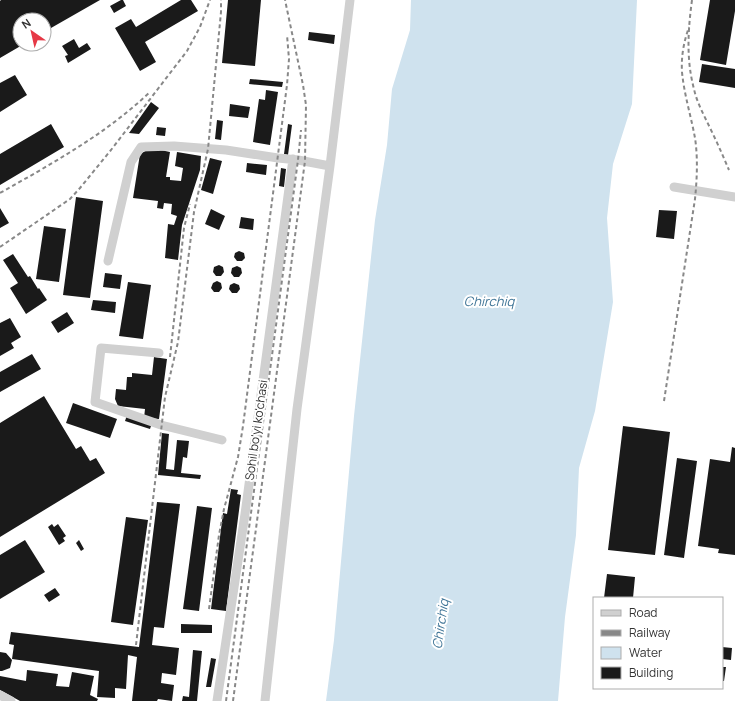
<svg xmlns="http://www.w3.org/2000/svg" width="735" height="701" viewBox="0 0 735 701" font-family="Manrope,sans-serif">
	<rect width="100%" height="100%" fill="#fff"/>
	<path fill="#cfe2ee" d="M411,0H637L632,104L613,164L607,218L613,302L595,411L579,468L576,535L565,617L558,701H326L334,640L354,416L375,220L387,145L392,89L410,30Z"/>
	<path fill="#1a1a1a" d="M1,0H100L44,32V20H20V44H24L0,58V1Z
		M121,0H123L126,6L114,13L110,6Z
		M181,0H191L198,11L145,42L156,62L140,71L115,28L131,19L136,27Z
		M228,0H261L255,66L222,63Z
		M710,0H735V11L726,65L700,60Z
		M309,32L335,35L334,44L308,40Z
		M74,39L79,48L87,43L91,49L68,63L65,56L68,55L62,46Z
		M702,64L735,69V88L699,82Z
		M15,75L27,95L0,112V83Z
		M250,79L283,82L282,87L249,84Z
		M266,90L278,92L270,145L253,142L259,99L265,100Z
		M151,102L159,108L139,134L129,133Z
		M230,104L250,107L248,118L229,116Z
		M217,120L223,121L221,140L215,139Z
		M51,124L64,147L0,185V154Z
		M288,124L292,125L288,155L284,154Z
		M157,127L166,128L165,136L156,135Z
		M151,148L170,152L166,177H170V180L181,181L183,168L175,166L177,152L201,156L200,170L182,225L178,260L165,258L168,224L174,225L177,216L171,214L172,204L164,203L163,209L157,208L158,201L133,198L140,154Z
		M210,158L222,161L213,194L201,190Z
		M247,163L267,165L266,175L246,172Z
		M281,168L286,169L284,187L279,186Z
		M76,197L103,201L90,298L63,295Z
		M0,208L9,223L0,228Z
		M211,209L225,216L219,230L205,224Z
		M659,210L677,211L674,239L656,237Z
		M241,217L254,219L253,230L239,228Z
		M44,226L66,229L59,282L36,279Z
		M239,251L244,253L245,258L242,261H237L234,257L235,253Z
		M13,254L28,277L30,276L38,289L39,288L47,300L26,314L10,288L18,283L3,260Z
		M219,265L223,267L224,272L221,276H216L213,272L214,267Z
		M237,266L241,268L242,273L239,277H234L231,273L232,268Z
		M105,273L122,275L120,289L103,287Z
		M217,281L221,283L222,288L219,292H214L211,288L213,283Z
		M128,282L151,285L143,339L119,336Z
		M234,283L239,285L240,289L237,293H232L229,289L230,285Z
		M93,300L116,302L115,313L91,310Z
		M67,312L74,323L58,333L51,322Z
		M10,318L21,337L11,343L14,348L0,356V323Z
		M32,354L41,369L0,392V372Z
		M154,357L167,359L159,419L144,418L145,409L118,406L115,399L116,389L126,390L127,377H132V373L152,375Z
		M44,396L76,449L81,446L90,461L96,458L105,473L0,537V423Z
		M73,403L117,419L110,438L66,423Z
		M127,415L152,423L150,429L125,421Z
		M623,426L670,432L655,555L608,550Z
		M162,433L169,434L166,469L174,470L177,440L189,441L187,458L183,457L181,473L201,475L200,479L158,475Z
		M732,447L735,448V555L718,553L719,549L698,546L710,459L730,462Z
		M677,458L697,461L684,558L664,555Z
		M231,489L238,490L237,494L241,495L226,611L211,609L223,513L227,514Z
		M157,502L180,504L164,628L154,627L152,645L179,648L176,675L162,673L161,683L174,685L172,701L158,699L157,701H132L137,657L128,655L126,689L115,688V698L97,697L99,671L12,659L14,645L9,644L11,632L139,647Z
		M197,506L212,508L199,611L183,609Z
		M126,517L148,520L133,625L111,622Z
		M52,524L54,527L58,524L66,536L63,538L65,541L59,545L48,527Z
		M25,540L45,572L0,599V555Z
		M79,540L84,549L81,551L76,543Z
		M607,574L635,577L633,598H604Z
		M55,588L60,595L49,602L44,595Z
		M181,624L212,625V633H181Z
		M722,647L732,648L731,660L722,659Z
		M193,650L202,651L197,701H182L183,696L189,697Z
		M0,652L6,653L12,660L10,668L2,671H0Z
		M211,658L216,659L211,687H206Z
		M722,667H726L724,681H722Z
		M27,670L58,674L56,686L69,687L72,672L94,676L90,695L98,699L97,701H20L0,690V676L26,681Z"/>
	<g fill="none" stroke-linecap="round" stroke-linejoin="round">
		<path stroke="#d0d0d0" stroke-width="9" d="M674,187L735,197
			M108,261L131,162L141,147L174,146L226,150L278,158L298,160L330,166
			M159,353L101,348L95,402L161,425L222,440
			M0,695L11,701
			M217,701L245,514L293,159
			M265,701L297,409L330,166L350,0"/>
		<path stroke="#888" stroke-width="2" stroke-dasharray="4 3" stroke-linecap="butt" d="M692,0C688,30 686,59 694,89C697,103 704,115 710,128C717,142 723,156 729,170
			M0,193C32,175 64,157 95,136C114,123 133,108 150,92
			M0,247L54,210L70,199L80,188L111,150L187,51L200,27L210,0
			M170,357L184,228L190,204
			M664,401L695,199C697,179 698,158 695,138C691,116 684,94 682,72C681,56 684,41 689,27
			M209,609L219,535L224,509L238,457L243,426L287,85L289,59L287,35
			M136,645L165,397L178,342L194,212L208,149L221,12V0
			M226,701L298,160L301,130
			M233,701L305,161L306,105L303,85L285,0"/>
	</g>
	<g text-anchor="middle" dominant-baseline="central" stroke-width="4" stroke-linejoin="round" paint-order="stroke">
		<g font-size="12" fill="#333" stroke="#fff">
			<text transform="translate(256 430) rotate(-82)">Sohil bo'yi ko'chasi</text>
		</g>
		<g font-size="13" font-style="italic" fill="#3f7597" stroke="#fff">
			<text x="489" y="301">Chirchiq</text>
			<text transform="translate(440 624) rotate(-82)">Chirchiq</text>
		</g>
	</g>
	<rect x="593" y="597" width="130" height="92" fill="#ffffff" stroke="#adadad"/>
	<rect x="601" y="610" width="20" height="6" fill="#d0d0d0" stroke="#adadad"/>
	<text x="629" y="617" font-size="12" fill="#333333">Road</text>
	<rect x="601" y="630" width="20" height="6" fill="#888888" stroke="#adadad"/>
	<text x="629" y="637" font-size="12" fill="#333333">Railway</text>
	<rect x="601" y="647" width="20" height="12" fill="#cfe2ee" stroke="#adadad"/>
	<text x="629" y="657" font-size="12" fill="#333333">Water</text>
	<rect x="601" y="667" width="20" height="12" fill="#1a1a1a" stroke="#adadad"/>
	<text x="629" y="677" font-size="12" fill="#333333">Building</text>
	<g transform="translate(32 32) rotate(326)"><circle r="19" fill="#ffffff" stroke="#adadad"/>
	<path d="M0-3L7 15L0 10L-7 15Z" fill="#e63946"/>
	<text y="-6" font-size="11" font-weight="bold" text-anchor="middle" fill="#333333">N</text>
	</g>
</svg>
